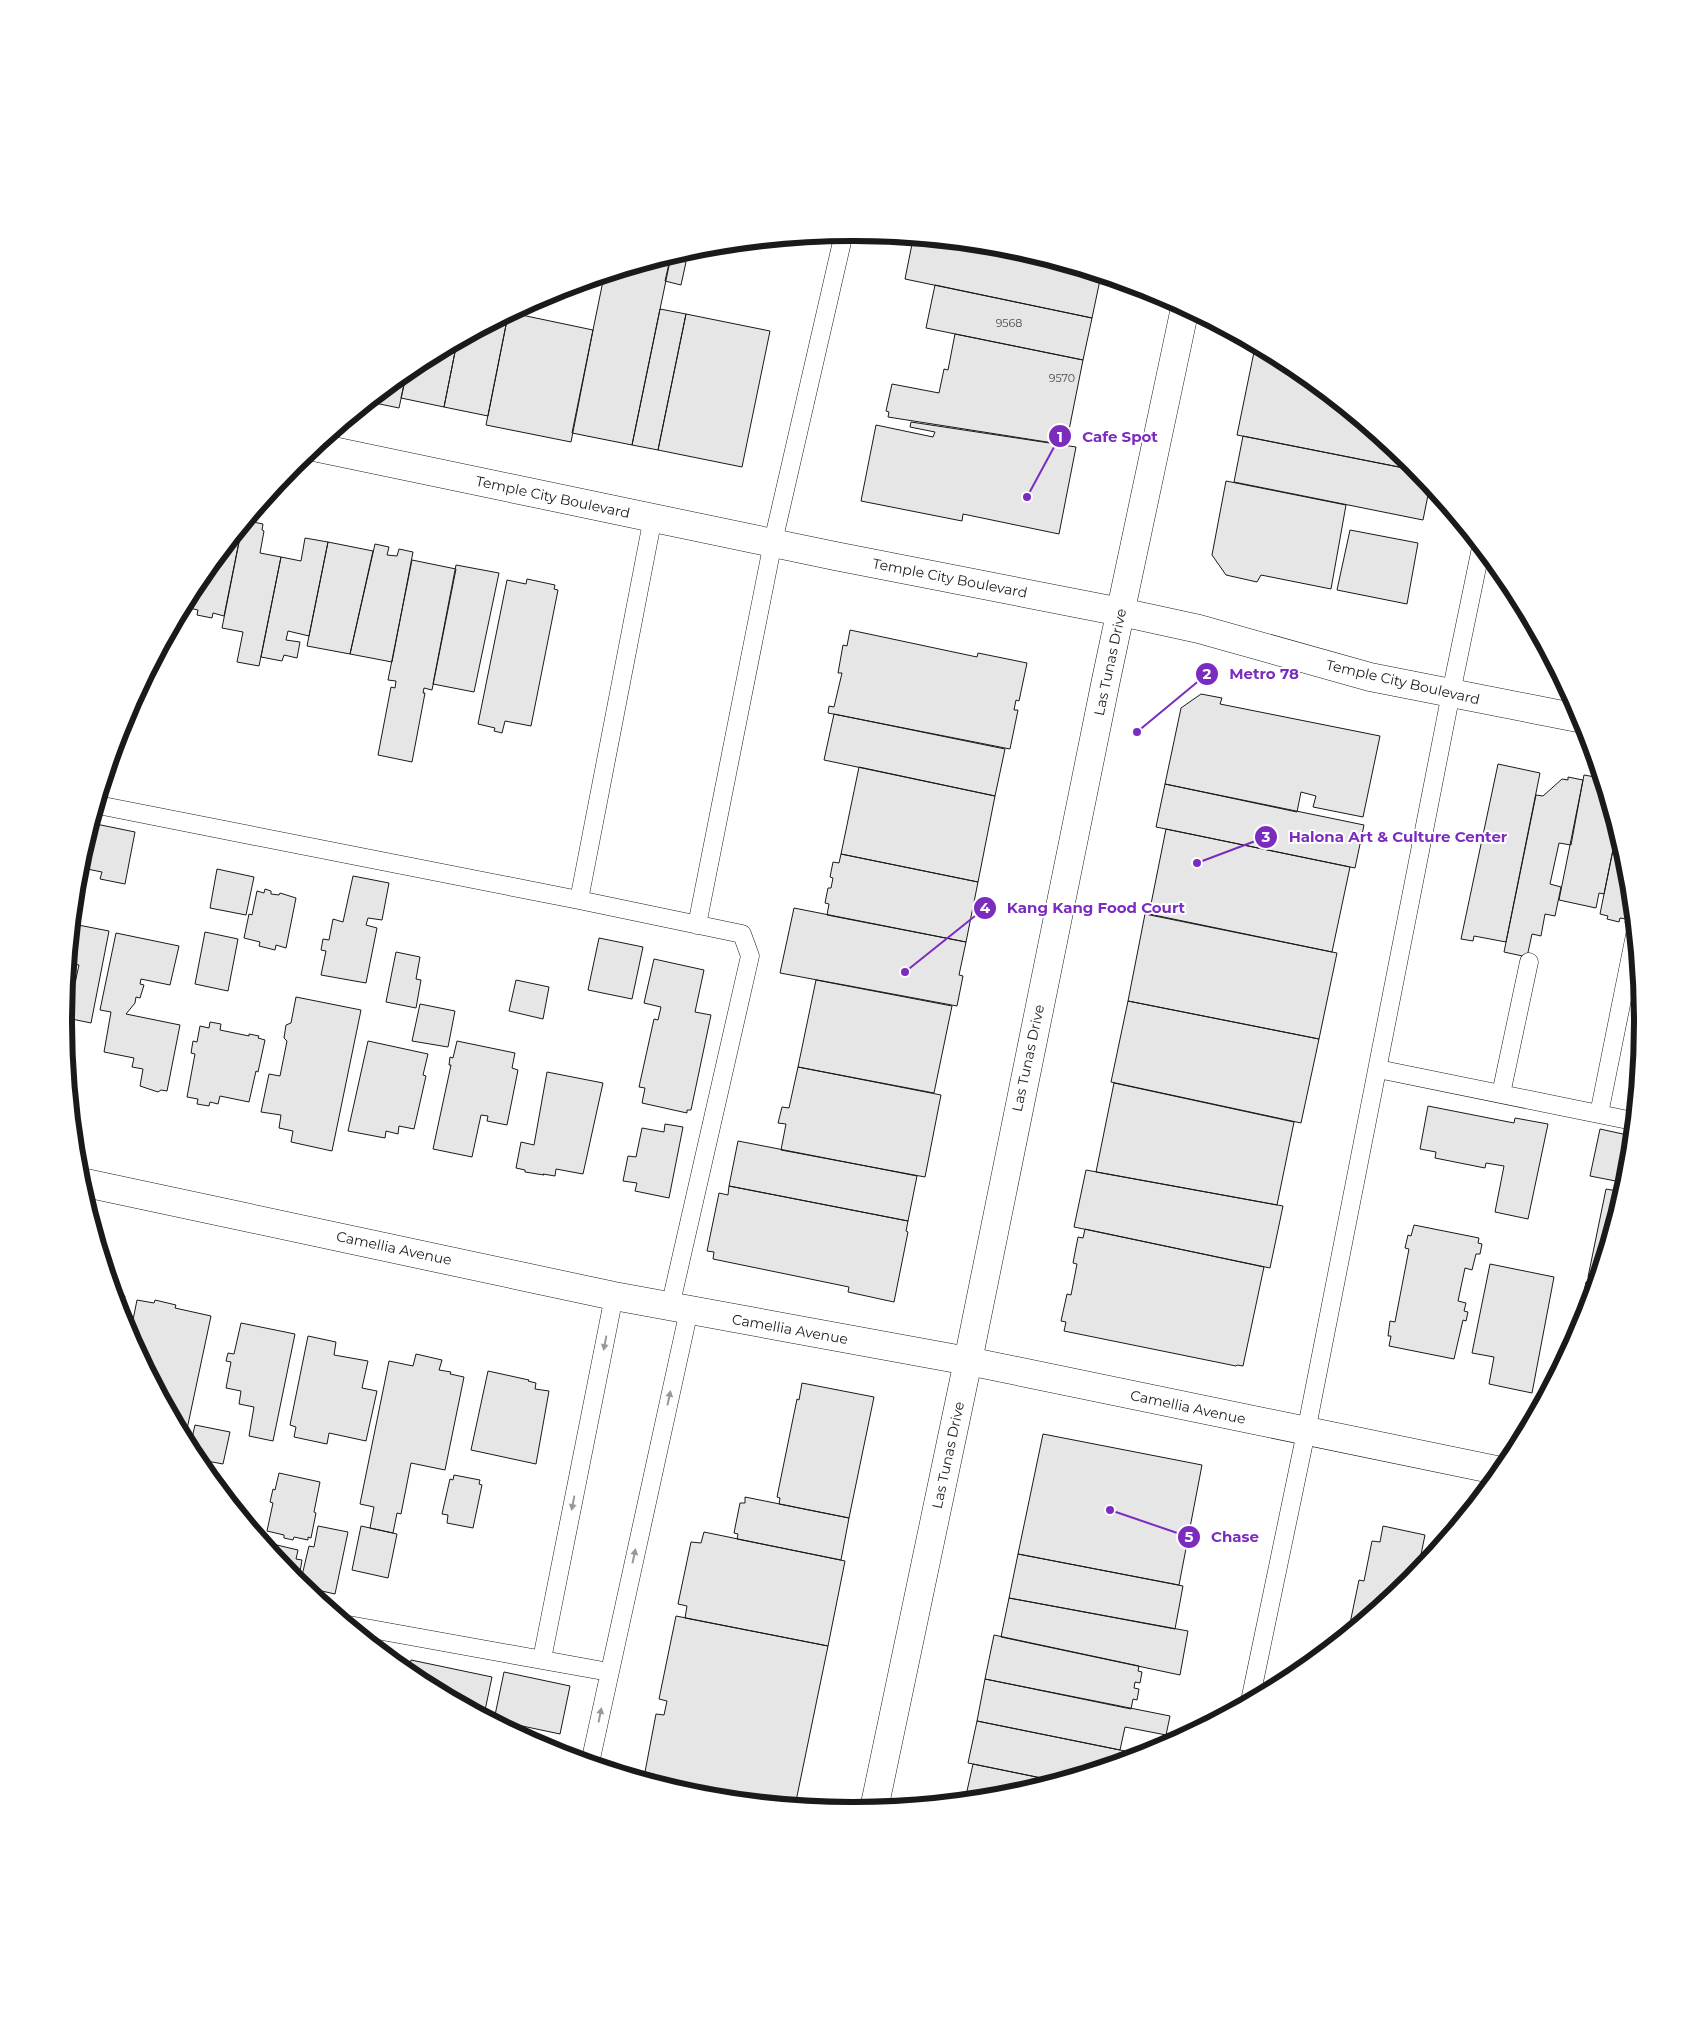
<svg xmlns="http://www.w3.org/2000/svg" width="1707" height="2043" viewBox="0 0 1707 2043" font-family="Montserrat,sans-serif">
	<rect width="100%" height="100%" fill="#fff"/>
	<path fill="#e6e6e6" stroke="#1a1a1a" d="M913,239L961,249L963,243L1008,247L1101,275L1092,318L905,279Z
		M671,256L632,445L572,433L604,276Z
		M670,259L686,262L681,285L665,281Z
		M935,285L1092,318L1083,360L926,328Z
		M660,309L686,314L658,450L632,445Z
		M512,313L593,330L571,442L486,425L508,315Z
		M686,314L770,331L742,467L658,450Z
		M508,315L488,416L444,407L457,342Z
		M955,334L1083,360L1066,445L888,417L889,412L886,411L892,384L939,393L944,369L948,370Z
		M457,342L444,407L401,398L407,371L415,365Z
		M1250,342L1275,356L1249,351Z
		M1254,352L1275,356L1292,365L1412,463L1419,471L1237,435Z
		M407,371L399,408L370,402Z
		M911,422L1076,447L1059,534L963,514L962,521L861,501L876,425L933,437L935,432L910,427Z
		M1243,436L1419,471L1430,485L1423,520L1234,482Z
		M1226,481L1346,505L1331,589L1261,575L1257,582L1226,575L1212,555Z
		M248,521L263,524L262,530L264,531L260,553L281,557L259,666L237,662L243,632L222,628L242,527L247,526Z
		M242,527L224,616L213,613L212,618L197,615L198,610L189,608L192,592L197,583Z
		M1350,530L1418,543L1407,604L1337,590Z
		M305,538L328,542L309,636L288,631L286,640L300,642L297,658L284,655L282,661L261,657L281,557L301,561Z
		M328,542L373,551L350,654L307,646Z
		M375,544L389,547L387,555L397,556L399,549L413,552L392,662L350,654Z
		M412,560L456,569L432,690L424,688L423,693H425L412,762L378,755L391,687L395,688L396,681L388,680Z
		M456,565L499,573L474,692L433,684Z
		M527,579L555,585L554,589L558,590L531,726L505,721L502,733L494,731L495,728L478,724L507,580L526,584Z
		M850,630L977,657L978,653L1027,663L1019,701L1016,700L1014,710H1018L1010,749L828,713L829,706L834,707L842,673H838L843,645L847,646Z
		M1201,694L1222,698L1220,704L1380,736L1363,817L1313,807L1316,796L1301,792L1297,812L1165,784L1181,708Z
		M834,714L1005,749L995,796L824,760Z
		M1498,764L1540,773L1506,942L1474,936L1473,941L1461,939Z
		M859,767L995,796L978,882L841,854Z
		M1584,775L1601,778L1617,830L1604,894L1599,893L1596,908L1559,900Z
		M1568,777L1583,780L1571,845L1559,843L1550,884L1561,887L1555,916L1545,914L1541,936L1532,934L1527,957L1504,952L1536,795L1543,796L1562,779L1568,780Z
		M1165,784L1364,825L1355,868L1156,827Z
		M96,824L135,832L125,884L100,879L102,872L87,869Z
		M1166,829L1350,867L1332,952L1149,914Z
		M1617,830L1628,868L1634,924L1625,923L1626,919L1620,918L1619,922L1607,919L1608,916L1600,914Z
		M841,854L978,882L966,942L827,915L829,904L825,903L828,888H831L833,878L830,877L833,862L839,863Z
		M217,869L254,877L246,915L210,908Z
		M353,876L389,883L382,920L368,918L366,925L377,928L366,983L321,975L326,951L321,950L323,939L329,940L333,919L343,922Z
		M265,889L271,891V894L279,895L280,893L296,898L286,948L276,945L275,950L259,946L260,942L244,938L249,914L252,915L257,891L264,893Z
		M794,908L966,942L959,975L963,976L957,1006L780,973Z
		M1145,914L1337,953L1319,1039L1128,1001Z
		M73,924L109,931L91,1023L67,1018L64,1027L67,987L71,982L75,983L79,965L69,963Z
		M205,932L238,939L228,991L195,984Z
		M116,933L179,946L170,985L141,979L140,984L144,985L140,998L136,997L135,1003L126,1014L180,1025L167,1091L161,1090L158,1092L140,1086L143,1069L132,1067L134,1058L104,1052L111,1012L100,1010Z
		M599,938L643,947L632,999L588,990Z
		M396,952L420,957L416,979L421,980L416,1008L386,1002Z
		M654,959L704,970L695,1012L711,1015L691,1110H687V1113L642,1103L645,1088L639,1087L654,1019L658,1020L661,1007L644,1003Z
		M516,980L549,987L543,1019L509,1011Z
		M816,980L952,1006L934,1093L798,1067Z
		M296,997L361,1010L332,1151L291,1142L293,1131L279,1128L281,1115L261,1112L269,1074L280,1076L287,1041L284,1038L286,1025L291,1023Z
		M1128,1001L1319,1039L1301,1123L1111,1082Z
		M420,1004L455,1011L448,1047L412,1041Z
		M210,1022L221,1024L220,1030L249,1036V1034L259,1036L258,1038L265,1040L258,1072L256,1071L249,1102L220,1096L218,1104L210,1102L209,1106L197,1104L198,1099L187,1097L195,1054L191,1053L193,1041L197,1042L200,1026L209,1028Z
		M368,1041L428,1054L423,1075L426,1076L414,1129L399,1126L398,1134L386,1131L385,1138L348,1131Z
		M457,1041L515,1053L512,1068L518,1070L507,1125L487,1121L488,1116L481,1115L472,1157L433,1149L451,1065H449L450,1057L453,1058Z
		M798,1067L941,1095L925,1177L781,1150L786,1124L778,1123L782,1107L789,1108Z
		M547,1072L603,1083L583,1174L556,1169L555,1176L543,1174L544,1175L525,1172V1170L516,1168L521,1142L534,1145Z
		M1114,1083L1294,1122L1277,1205L1096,1172Z
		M1428,1106L1514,1123L1515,1118L1548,1124L1528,1219L1495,1212L1504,1166L1486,1163L1485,1168L1435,1158L1436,1152L1420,1149Z
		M665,1124L683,1127L669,1198L635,1191L637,1183L623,1181L628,1156L636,1157L642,1128L664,1132Z
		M1600,1129L1632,1136L1626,1183L1590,1176Z
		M738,1141L917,1176L908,1221L729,1186Z
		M1086,1170L1283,1206L1270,1268L1074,1227Z
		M729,1186L908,1221L906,1231L908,1232L894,1302L848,1292L849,1287L713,1259L714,1252L707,1251L719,1193L728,1195Z
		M1606,1189L1623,1192L1597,1279L1588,1277Z
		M1414,1225L1479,1238L1478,1243L1482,1244L1480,1254H1476L1472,1270L1465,1268L1458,1301L1466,1303L1464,1311L1468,1312L1466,1321L1463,1320L1454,1359L1389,1346L1391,1336H1388L1390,1321L1395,1322L1409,1249L1405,1248L1408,1235L1411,1236Z
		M1085,1229L1264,1267L1243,1366L1237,1365L1236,1366L1064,1331L1066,1322L1061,1321L1067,1294L1071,1295L1077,1264L1073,1263L1078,1237L1083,1238Z
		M1490,1264L1554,1277L1532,1393L1489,1384L1494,1357L1472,1353Z
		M1586,1282L1595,1284L1583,1324L1574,1342Z
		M115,1294L125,1296L121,1315Z
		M137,1300L154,1303L155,1300L176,1305L175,1308L211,1316L186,1434H183L130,1335Z
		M241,1323L295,1334L273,1441L249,1436L254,1407L239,1404L241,1391L226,1388L231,1362L226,1361L228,1353L234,1354Z
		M308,1336L336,1342L334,1355L368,1361L362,1388L377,1391L366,1441L329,1433L327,1444L294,1437L296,1427L290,1425Z
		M416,1354L442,1360L439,1370L451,1372L450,1374L464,1377L445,1470L411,1463L401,1514L397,1513L393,1533L370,1528L374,1507L360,1504L389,1361L413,1366Z
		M488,1371L529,1380L528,1381L536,1383L535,1389L549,1391L536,1464L471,1450Z
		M802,1383L874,1397L849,1518L779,1504L780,1498L777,1497L797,1399L799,1400Z
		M195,1425L230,1432L223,1464L196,1459L190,1447Z
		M1043,1434L1202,1465L1179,1585L1018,1554Z
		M279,1473L320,1482L314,1512L316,1513L311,1538L308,1537V1540L294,1537L293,1540L284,1538V1535L267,1531L273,1503L270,1502L273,1489L275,1490Z
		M454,1475L480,1480L479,1484L482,1485L473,1528L447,1523L448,1515L442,1514L450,1479L453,1480Z
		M745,1497L849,1518L841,1560L737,1539L738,1534L734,1533L740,1503H745Z
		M318,1526L348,1532L335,1594L304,1587L300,1584L309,1546L314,1547Z
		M361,1526L397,1534L388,1578L352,1570Z
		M1383,1526L1425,1535L1417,1574L1412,1580L1348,1633L1359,1580L1364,1581L1372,1541L1380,1542Z
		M704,1532L845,1561L828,1646L685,1618L687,1606L678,1604L691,1542L701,1543Z
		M1435,1540L1443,1542L1431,1556Z
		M264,1542L298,1550L296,1559L302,1560L300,1572L293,1570L292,1576Z
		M1018,1554L1183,1586L1175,1629L1009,1598Z
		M1009,1598L1188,1631L1180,1675L1001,1637Z
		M676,1616L828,1646L795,1806L699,1796L652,1782L654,1774L645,1772L656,1714L664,1715L667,1701L659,1699Z
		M994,1635L1139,1666L1138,1671L1142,1672L1140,1683L1135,1682L1134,1688L1139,1689L1137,1700L1133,1699L1131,1709L985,1679Z
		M411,1660L492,1677L484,1715L415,1678L408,1673Z
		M504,1672L570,1686L560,1734L494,1720Z
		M985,1679L1170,1716L1166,1735L1125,1727L1120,1750L977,1721Z
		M977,1721L1120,1750L1143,1755L1056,1781L968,1763Z
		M973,1764L1056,1781L1007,1796L965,1800Z"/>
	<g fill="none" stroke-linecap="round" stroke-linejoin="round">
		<g stroke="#1a1a1a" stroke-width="19">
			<path id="lane" d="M653,517L579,900L742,934L750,956L670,1307
				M98,805L579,900
				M697,925L773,542L844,233
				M1378,1069L1633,1121
				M1501,1094L1529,962
				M1599,1114L1635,935
				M349,1625L609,1672
				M542,1659L614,1296
				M1250,1701L1306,1432L1451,693L1481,548
				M590,1763L689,1310"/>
		</g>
		<g stroke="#1a1a1a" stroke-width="29">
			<path id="street" d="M81,1182L614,1296L968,1361L1501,1471"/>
		</g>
		<g stroke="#1a1a1a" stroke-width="29">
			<path id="secondary" d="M314,447L835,556L1121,612L1199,629L1370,677L1583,719"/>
		</g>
		<g stroke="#1a1a1a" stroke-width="29">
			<path id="primary" d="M874,1809L968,1361L1106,680L1185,308"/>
		</g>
		<use href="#lane" stroke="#fff" stroke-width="18"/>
		<use href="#street" stroke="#fff" stroke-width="28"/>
		<use href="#secondary" stroke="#fff" stroke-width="28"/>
		<use href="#primary" stroke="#fff" stroke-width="28"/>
	</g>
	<defs><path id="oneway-solid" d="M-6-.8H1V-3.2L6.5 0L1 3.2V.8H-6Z" transform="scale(1.25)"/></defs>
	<g fill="#989898">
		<use href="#oneway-solid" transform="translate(605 1343) rotate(101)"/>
		<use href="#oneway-solid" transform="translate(669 1398) rotate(-78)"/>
		<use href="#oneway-solid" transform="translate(573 1503) rotate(101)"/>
		<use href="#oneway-solid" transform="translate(634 1556) rotate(-78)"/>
		<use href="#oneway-solid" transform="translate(600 1715) rotate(-79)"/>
	</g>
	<g text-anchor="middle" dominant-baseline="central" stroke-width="4" stroke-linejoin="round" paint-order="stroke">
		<g font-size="11" fill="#4d4d4d">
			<text x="1009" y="323">9568</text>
			<text x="1062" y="378">9570</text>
		</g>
		<g font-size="14" fill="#1a1a1a" stroke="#fff">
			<text transform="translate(553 497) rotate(12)">Temple City Boulevard</text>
			<text transform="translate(950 578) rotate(11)">Temple City Boulevard</text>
			<text transform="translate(1110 662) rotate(-78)">Las Tunas Drive</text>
			<text transform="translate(1403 682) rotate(13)">Temple City Boulevard</text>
			<text transform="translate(1028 1058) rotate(-78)">Las Tunas Drive</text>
			<text transform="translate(394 1248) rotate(12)">Camellia Avenue</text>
			<text transform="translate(790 1329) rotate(10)">Camellia Avenue</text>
			<text transform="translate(1188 1407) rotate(12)">Camellia Avenue</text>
			<text transform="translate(948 1455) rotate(-78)">Las Tunas Drive</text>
		</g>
	</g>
	<path d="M0 0H1707V2043H0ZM852 241H854A780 780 0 0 1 1634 1021V1022A780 780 0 0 1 854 1802H852A780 780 0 0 1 72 1022V1021A780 780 0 0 1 852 241Z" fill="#fff" fill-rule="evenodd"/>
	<path fill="none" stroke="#1a1a1a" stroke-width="6" d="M852 241H854A780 780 0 0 1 1634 1021V1022A780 780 0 0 1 854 1802H852A780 780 0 0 1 72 1022V1021A780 780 0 0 1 852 241Z"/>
	<path fill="none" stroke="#7b2cbf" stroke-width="2" d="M1027 497L1060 436M1137 732L1207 674M1197 863L1266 837M905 972L985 908M1110 1510L1189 1537"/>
	<g fill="#7b2cbf" stroke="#fff" stroke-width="2">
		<circle cx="1027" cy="497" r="5"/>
		<circle cx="1137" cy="732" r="5"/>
		<circle cx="1197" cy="863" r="5"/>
		<circle cx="905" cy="972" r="5"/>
		<circle cx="1110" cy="1510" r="5"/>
		<circle cx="1060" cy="436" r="12"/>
		<circle cx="1207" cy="674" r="12"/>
		<circle cx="1266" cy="837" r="12"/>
		<circle cx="985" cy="908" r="12"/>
		<circle cx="1189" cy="1537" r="12"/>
	</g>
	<g font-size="15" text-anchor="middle" font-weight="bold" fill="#fff">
		<text x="1060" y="442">1</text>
		<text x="1207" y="679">2</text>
		<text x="1266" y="842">3</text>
		<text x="985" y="913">4</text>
		<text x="1189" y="1542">5</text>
	</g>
	<g font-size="15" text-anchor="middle" font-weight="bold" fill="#7b2cbf" stroke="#fff" stroke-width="4" stroke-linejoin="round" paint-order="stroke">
		<text x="1120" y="442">Cafe Spot</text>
		<text x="1264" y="679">Metro 78</text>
		<text x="1398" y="842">Halona Art &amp; Culture Center</text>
		<text x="1096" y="913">Kang Kang Food Court</text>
		<text x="1235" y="1542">Chase</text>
	</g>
</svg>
